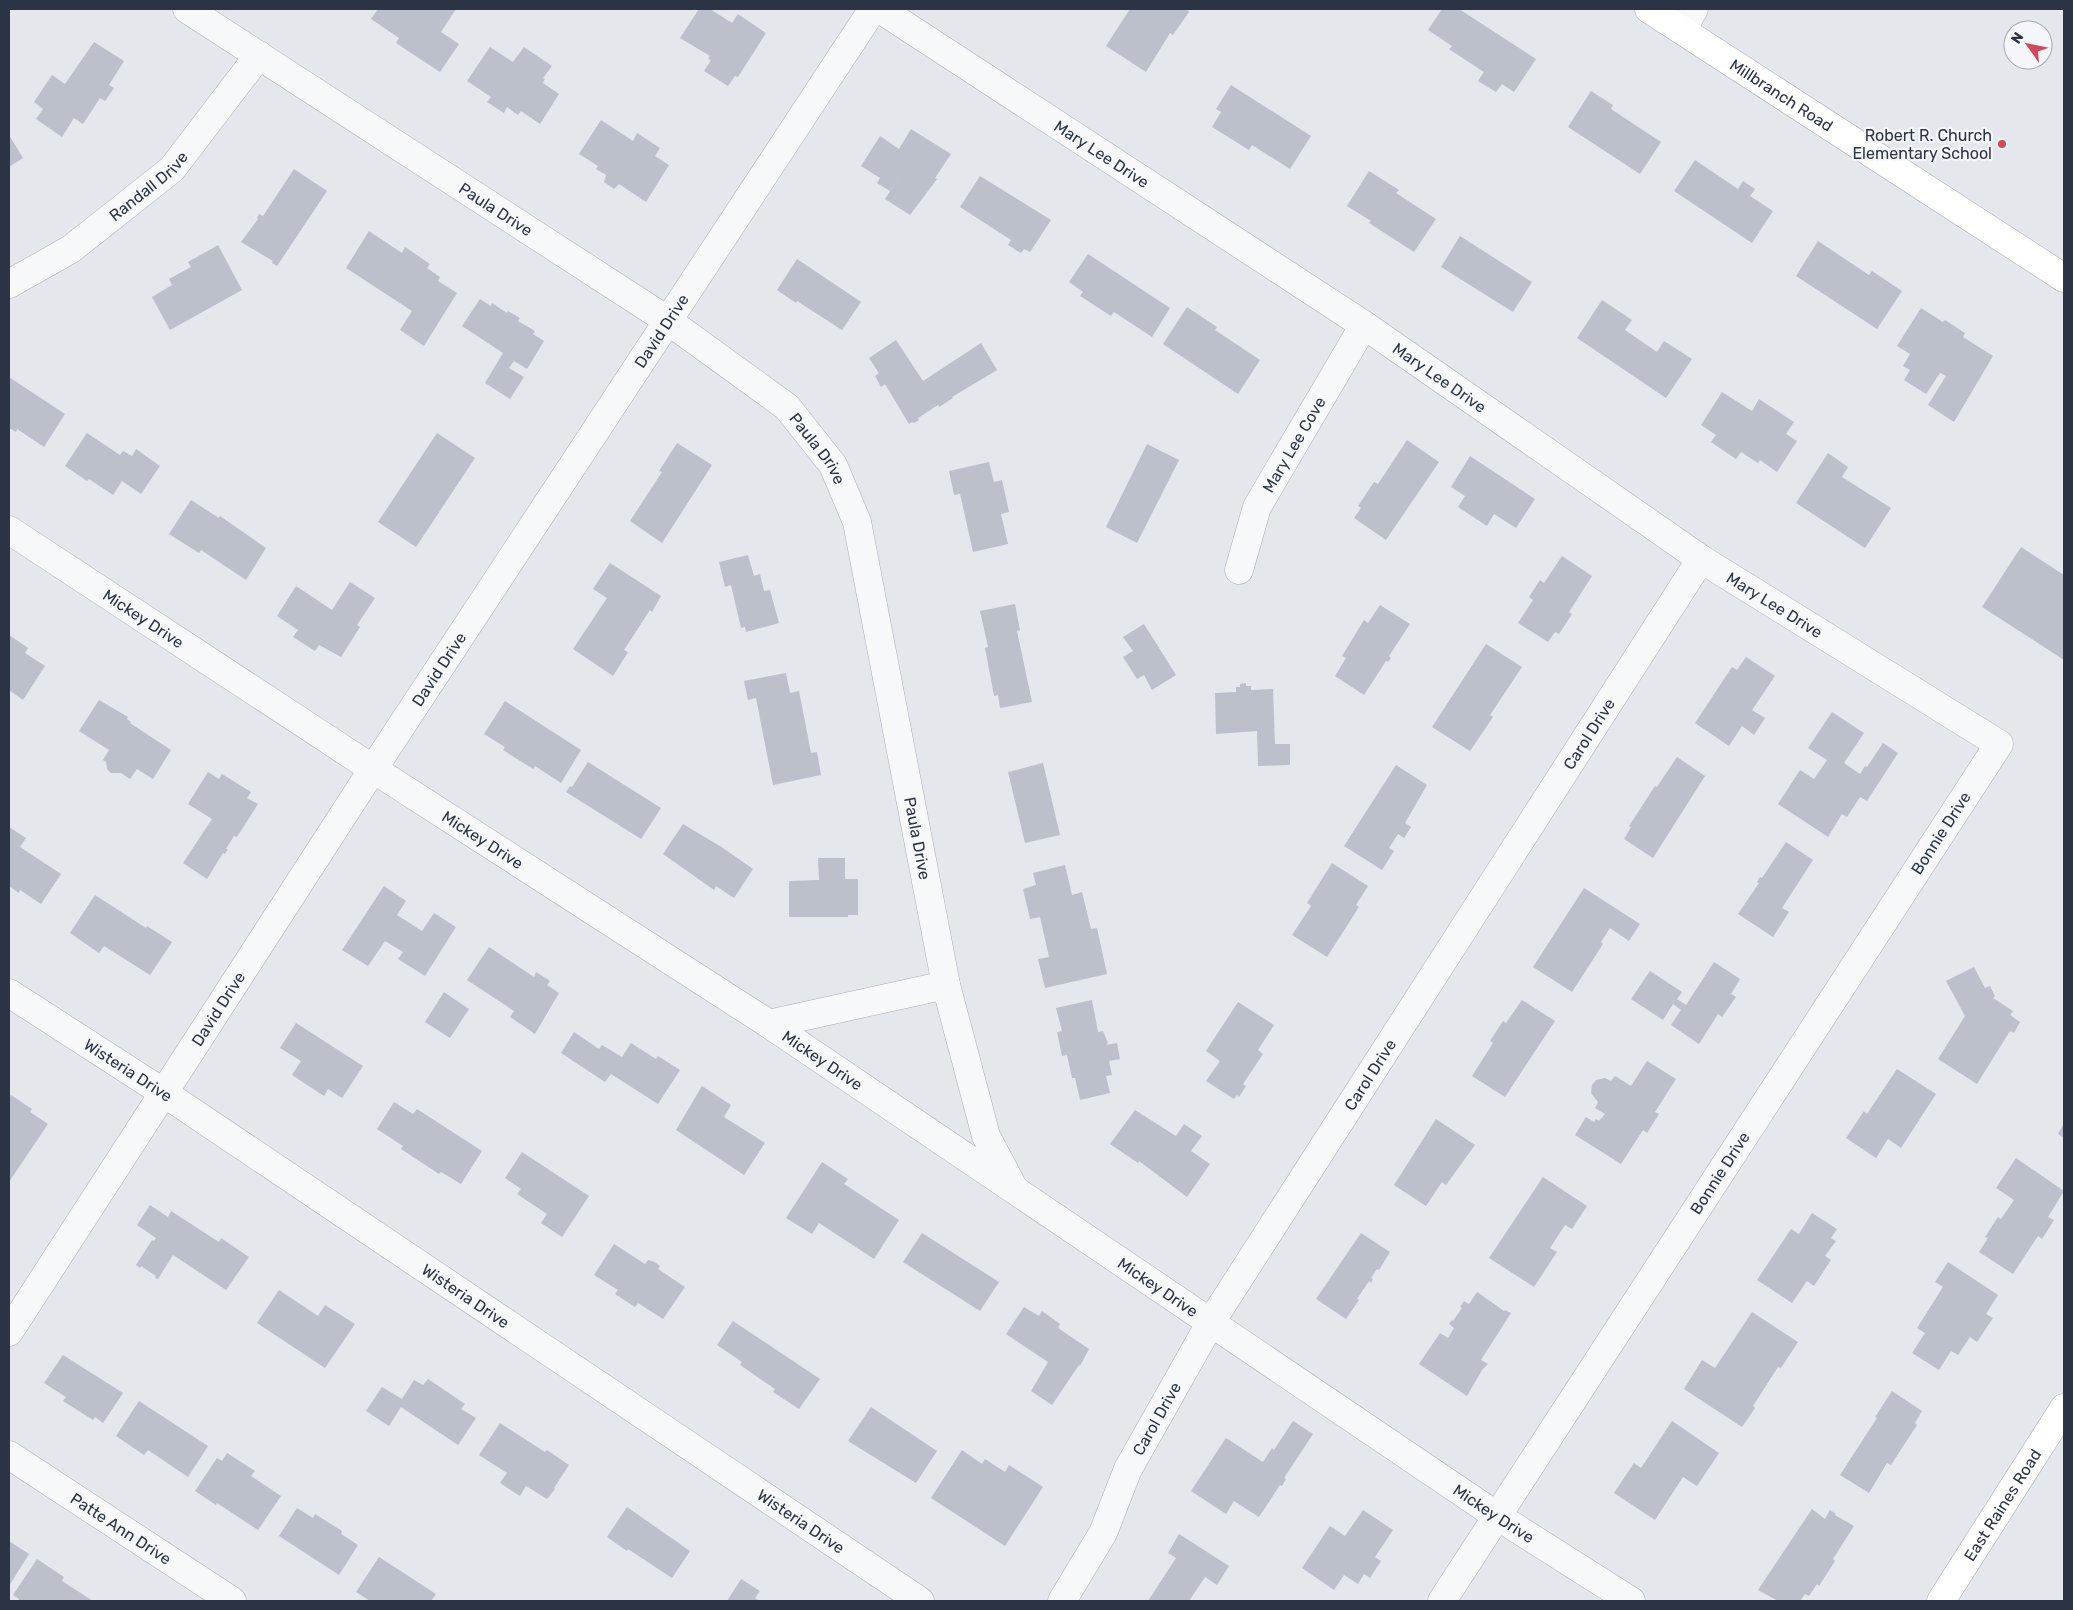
<svg xmlns="http://www.w3.org/2000/svg" width="2073" height="1610" viewBox="0 0 2073 1610" font-family="Rubik,sans-serif">
	<rect width="100%" height="100%" fill="#e4e7ec"/>
	<path fill="#bbc0ca" d="M378,9H456L441,32L459,44L440,72L396,43L399,38L371,19Z
		M699,9H710L732,23L738,14L766,33L738,77L735,76L728,86L704,71L711,60L708,59L710,56L680,38Z
		M1130,9H1187L1189,12L1173,35L1170,33L1146,72L1106,46Z
		M1442,9H1459L1536,59L1514,92L1502,84L1496,92L1478,81L1484,72L1449,49L1452,46L1428,30Z
		M94,42L124,61L109,85L114,88L105,101L100,98L83,124L74,118L62,137L36,119L43,109L34,102L52,75L65,84Z
		M490,47L513,62L524,47L552,66L543,78L545,79L543,83L559,94L540,124L521,111L518,115L507,107L504,113L487,102L491,97L467,81Z
		M1231,85L1311,136L1290,169L1252,145L1249,150L1212,127L1221,112L1216,109Z
		M1591,91L1613,105L1611,109L1661,142L1640,174L1568,127Z
		M601,120L633,141L637,133L660,148L655,156L669,165L646,202L619,184L614,189L604,182L606,175L596,169L598,166L579,154Z
		M911,129L951,154L935,178L937,179L910,215L885,199L902,173L890,191L877,183L880,178L861,166L880,136L899,149Z
		M9,135L23,158L9,167Z
		M1695,160L1738,189L1743,181L1755,189L1750,196L1773,211L1752,243L1674,191Z
		M294,169L327,191L277,266L272,263L273,261L241,242L258,219L257,218L259,214L263,216Z
		M1369,171L1399,190L1396,193L1436,219L1414,252L1369,223L1371,221L1347,206Z
		M980,176L1051,220L1030,252L1024,249L1021,253L1008,245L1011,240L960,207Z
		M369,231L402,253L405,247L430,264L427,268L440,277L438,281L457,293L424,346L400,330L412,311L346,268Z
		M1460,236L1532,282L1513,312L1441,267Z
		M1818,241L1869,275L1872,271L1902,291L1877,329L1796,276Z
		M218,245L242,290L170,330L152,297L172,285L169,279L191,267L188,262Z
		M1088,254L1170,308L1152,337L1114,312L1111,316L1080,296L1083,292L1069,282Z
		M797,259L861,302L842,330L797,301L796,303L777,290Z
		M480,299L491,306L492,303L507,313L508,311L520,318L518,321L535,331L533,334L544,341L527,369L514,361L509,368L524,377L510,399L485,383L503,353L462,326Z
		M1602,300L1632,320L1625,330L1657,352L1664,341L1692,359L1666,398L1577,338Z
		M1187,307L1217,327L1215,330L1260,360L1238,394L1163,344Z
		M1921,308L1943,322L1945,320L1965,333L1963,337L1993,356L1954,422L1928,405L1946,376L1940,373L1926,394L1904,380L1910,370L1903,366L1910,354L1897,346Z
		M896,340L923,381L981,343L997,370L952,397L953,398L939,407L938,405L918,418L919,420L914,423L912,422L909,424L885,384L881,387L875,376L879,373L869,358Z
		M9,377L65,414L44,447L17,429L16,432L9,428Z
		M1722,392L1752,411L1759,399L1794,422L1786,434L1797,441L1777,472L1760,460L1758,463L1741,452L1736,459L1711,442L1716,435L1701,425Z
		M87,433L120,455L123,451L132,456L136,449L160,466L141,494L122,481L113,495L89,479L87,481L65,466Z
		M437,433L475,458L416,547L378,522Z
		M1407,440L1439,462L1386,540L1354,518L1361,508L1358,506L1374,482L1378,484Z
		M677,443L712,465L662,543L630,521L662,472L659,471Z
		M1147,444L1179,460L1137,543L1106,527Z
		M1828,453L1848,467L1842,477L1891,508L1865,548L1796,503Z
		M1470,456L1535,499L1516,528L1494,514L1487,526L1458,507L1465,496L1451,487Z
		M989,462L994,482L1002,480L1009,512L1001,514L1008,544L973,552L960,494L954,495L949,471Z
		M191,500L219,518L220,516L266,548L246,580L201,550L199,553L169,534Z
		M2021,547L2064,575V660L1982,607Z
		M748,555L754,576L760,574L764,591L770,590L779,623L746,632L745,627L741,628L731,585L725,587L719,562Z
		M1562,556L1592,576L1569,612L1572,614L1559,634L1555,632L1548,642L1518,623L1533,600L1529,597L1540,580L1544,583Z
		M610,563L661,596L652,612L650,610L624,650L628,652L613,676L573,649L607,598L593,589Z
		M350,582L375,598L357,625L360,627L341,657L319,645L315,651L293,637L298,630L277,616L296,586L332,610Z
		M1015,604L1020,630L1017,631L1032,702L1000,708L998,695L994,696L985,648L988,647L980,611Z
		M1380,605L1410,624L1389,656L1391,658L1388,662L1386,661L1364,695L1335,676L1346,658L1342,656L1364,620L1368,623Z
		M1144,624L1176,675L1152,690L1144,675L1137,679L1123,657L1133,651L1123,637Z
		M9,635L28,648L25,653L45,666L23,700L9,690Z
		M1486,644L1522,667L1490,715L1493,717L1470,751L1432,727Z
		M1746,657L1775,676L1752,710L1765,718L1754,735L1742,726L1729,746L1695,723L1732,667L1737,670Z
		M786,673L790,693L799,691L811,753L817,752L821,775L773,785L756,698L748,700L744,681Z
		M1246,683V686H1251V690L1273,689L1275,744H1290V765L1258,766L1257,731L1216,734L1215,693L1236,692V687H1240V684Z
		M99,700L128,717L127,719L131,722L130,723L171,750L153,779L137,769L130,779L121,773H111L107,769L106,762L103,760L109,750L79,731Z
		M505,701L581,750L561,783L535,766L533,769L503,750L505,747L484,734Z
		M1832,712L1864,733L1844,763L1860,774L1865,766L1867,767L1883,743L1898,753L1867,801L1860,797L1847,817L1842,814L1828,837L1778,804L1800,770L1814,779L1827,760L1808,748Z
		M1677,757L1705,776L1653,858L1624,839L1631,827L1629,826L1655,786L1657,787Z
		M588,762L661,808L641,839L566,792L570,786L572,787Z
		M1043,763L1060,835L1025,843L1008,772Z
		M1396,765L1427,785L1405,823L1411,827L1404,838L1398,834L1389,848L1394,851L1382,870L1344,846Z
		M208,772L219,779L222,774L251,792L247,798L258,804L237,837L234,836L226,849H228L225,854L223,853L207,879L183,863L212,819L188,804Z
		M683,824L723,848L753,869L734,898L716,886L714,890L663,854Z
		M9,827L26,838L20,847L61,874L41,904L20,890L19,893L9,886Z
		M1786,842L1813,860L1782,908L1789,912L1773,937L1738,914L1759,883L1757,882L1760,877L1762,878Z
		M818,858H845V879H858V915H848V917H789V881L819,880Z
		M1332,863L1368,886L1356,905L1359,907L1327,957L1292,935L1311,906L1307,903Z
		M1065,865L1072,895L1082,892L1091,929L1097,928L1107,974L1045,988L1038,959L1049,957L1040,917L1030,919L1023,889L1036,885L1033,873Z
		M384,886L406,901L397,915L422,931L434,913L456,927L425,976L398,959L403,952L385,941L368,966L342,950Z
		M1584,888L1640,924L1629,941L1610,928L1601,942L1603,944L1572,992L1533,967Z
		M95,895L146,928L147,926L172,942L150,975L104,946L99,953L70,933Z
		M489,947L534,977L536,972L550,981L547,985L559,993L535,1034L510,1017L514,1011L467,980Z
		M1714,962L1740,979L1731,994L1736,997L1722,1017L1718,1014L1699,1044L1671,1025L1681,1010L1673,1004L1663,1020L1631,999L1650,971L1682,992L1677,999L1686,1005Z
		M1974,967L1985,988L1990,986L1995,996L1993,998L2013,1011L2010,1015L2020,1022L2014,1033L2010,1031L1977,1084L1938,1059L1965,1016L1946,981Z
		M444,992L469,1009L450,1038L425,1022Z
		M1092,1000L1098,1032L1103,1031L1108,1043L1106,1045L1117,1043L1120,1059L1109,1061L1112,1075L1106,1076L1110,1093L1080,1100L1075,1078H1072L1067,1055L1062,1056L1057,1032L1062,1031L1056,1008Z
		M1522,1000L1555,1021L1505,1097L1472,1076L1493,1043L1490,1041L1503,1021L1506,1023Z
		M1238,1002L1274,1025L1258,1050L1263,1054L1243,1084L1246,1086L1239,1097L1237,1095L1234,1099L1206,1081L1220,1061L1206,1051Z
		M296,1023L363,1066L342,1098L328,1089L324,1096L292,1075L301,1061L280,1048Z
		M574,1032L599,1049L602,1045L622,1057L631,1043L656,1059L658,1056L680,1070L658,1104L611,1074L605,1082L561,1053Z
		M1647,1061L1676,1079L1655,1112L1659,1114L1647,1133L1643,1130L1621,1164L1575,1135L1586,1117L1594,1122L1596,1119L1599,1121L1605,1114L1595,1108L1598,1102L1591,1093L1592,1085L1596,1080L1605,1078L1611,1081L1615,1076L1631,1086Z
		M1897,1069L1936,1094L1901,1148L1888,1139L1876,1158L1846,1138L1864,1111L1867,1114Z
		M702,1086L731,1105L724,1117L765,1143L744,1175L676,1130Z
		M11,1095L32,1109L30,1112L48,1124L9,1182V1099Z
		M394,1102L413,1114L417,1109L482,1151L461,1184L441,1172L439,1174L401,1149L403,1146L377,1129Z
		M1135,1110L1176,1136L1184,1124L1202,1136L1191,1151L1210,1164L1187,1197L1139,1161L1138,1163L1110,1144Z
		M1436,1119L1475,1145L1446,1185L1442,1182L1426,1206L1394,1185Z
		M2064,1123V1138L2058,1134Z
		M522,1152L589,1196L562,1237L541,1223L547,1214L517,1194L521,1189L505,1178Z
		M2016,1158L2064,1191L2048,1217L2054,1220L2042,1239L2038,1236L2013,1274L1979,1252L1988,1238L1985,1237L1998,1217L2001,1219L2014,1200L1996,1188Z
		M822,1162L848,1179L844,1184L899,1220L874,1259L819,1223L812,1234L786,1218Z
		M1543,1177L1587,1206L1572,1229L1565,1225L1550,1248L1557,1252L1534,1287L1489,1258Z
		M150,1205L168,1217L171,1211L219,1242L221,1238L249,1257L226,1290L173,1255L158,1279L155,1278L156,1276L141,1266L140,1268L136,1265L152,1240L154,1241L156,1238L137,1225Z
		M1812,1213L1837,1229L1831,1238L1836,1241L1825,1256L1831,1260L1814,1286L1807,1281L1792,1303L1757,1280L1791,1229L1799,1234Z
		M922,1233L999,1282L980,1311L903,1262Z
		M1361,1233L1390,1252L1379,1270L1377,1269L1371,1278L1373,1279L1371,1283L1369,1281L1357,1299L1359,1300L1346,1319L1316,1299Z
		M614,1244L645,1264L648,1260L655,1262L660,1266L658,1269L685,1287L663,1319L638,1303L635,1307L615,1294L618,1290L594,1275Z
		M1948,1262L1998,1295L1986,1314L1993,1318L1977,1342L1970,1337L1958,1355L1951,1351L1939,1370L1912,1353L1925,1333L1917,1328L1943,1287L1935,1282Z
		M279,1290L318,1316L325,1305L355,1324L325,1368L257,1323Z
		M1477,1292L1504,1311L1505,1310L1511,1313L1481,1360L1488,1364L1482,1370L1467,1396L1419,1364L1440,1333L1448,1338L1454,1328L1449,1324L1452,1320L1453,1321L1462,1308L1460,1307L1464,1301L1469,1304Z
		M1024,1307L1039,1316L1042,1311L1060,1324L1058,1328L1089,1349L1080,1366L1079,1365L1052,1405L1031,1391L1048,1362L1006,1334Z
		M1752,1312L1798,1342L1781,1368L1778,1367L1753,1406L1755,1408L1742,1427L1684,1389L1702,1360L1715,1368Z
		M733,1321L820,1379L799,1409L773,1392L775,1389L740,1365L742,1362L717,1345Z
		M63,1355L123,1393L103,1423L95,1417L93,1420L63,1401L66,1397L44,1383Z
		M428,1379L465,1404L461,1409L476,1418L458,1445L401,1407L389,1426L366,1411L382,1387L402,1399L414,1380L423,1385Z
		M1892,1391L1922,1411L1915,1423L1917,1425L1891,1465L1887,1463L1869,1493L1840,1475L1877,1418L1875,1417Z
		M139,1401L208,1446L188,1477L148,1450L144,1455L116,1436Z
		M871,1407L937,1451L916,1483L848,1441Z
		M1293,1421L1313,1434L1284,1478L1286,1479L1282,1486L1280,1485L1259,1517L1234,1501L1226,1514L1191,1491L1226,1438L1263,1462L1272,1448L1274,1450Z
		M1672,1421L1719,1453L1697,1486L1683,1477L1655,1520L1614,1493L1634,1463L1641,1468Z
		M500,1423L545,1452L547,1450L569,1465L554,1488L555,1489L547,1499L526,1486L520,1496L500,1483L507,1473L479,1455Z
		M962,1450L982,1464L985,1459L1005,1472L1009,1465L1043,1487L1005,1546L931,1498Z
		M227,1453L255,1471L251,1476L281,1496L258,1530L217,1503L216,1505L195,1491L217,1458L222,1461Z
		M627,1507L690,1551L672,1578L628,1549L627,1551L607,1537Z
		M297,1508L313,1518L315,1514L342,1531L341,1534L358,1545L339,1575L279,1536Z
		M1812,1509L1825,1519L1830,1510L1836,1514L1835,1515L1854,1526L1833,1559L1835,1561L1819,1586L1817,1584L1809,1596L1805,1594L1800,1601H1778L1758,1590Z
		M1363,1510L1393,1530L1375,1557L1381,1561L1370,1578L1364,1574L1358,1584L1344,1575L1334,1590L1302,1568L1330,1526L1345,1536Z
		M1179,1534L1229,1566L1217,1585L1205,1577L1189,1601H1148L1176,1558L1168,1553Z
		M9,1541L29,1554L9,1586Z
		M379,1557L436,1594L431,1601H370L356,1592Z
		M37,1559L64,1577L62,1581L93,1601H18L19,1599L13,1595Z
		M741,1579L760,1591L755,1598L760,1601H727Z"/>
	<g fill="none" stroke-linecap="round" stroke-linejoin="round">
		<g stroke="#a9aeb7" stroke-width="29">
			<g id="minor">
				<path id="s1" d="M187,9L667,320L787,407L833,465L857,522L946,985L986,1136L1014,1189"/>
				<path id="s2" d="M880,9L1364,325L1701,559L1999,744L1442,1601"/>
				<path d="M1682,30L1694,9"/>
				<path id="s3" d="M9,284L71,249L172,169L259,55"/>
				<path id="s4" d="M9,530L373,769L769,1024L1497,1516L1631,1601"/>
				<path id="s5" d="M1239,570L1257,507L1364,325"/>
				<path id="s6" d="M9,993L164,1093L920,1601"/>
				<path d="M769,1024L946,985"/>
				<path id="s7" d="M9,1332L373,769L873,9"/>
				<path id="s8" d="M9,1455L232,1601"/>
				<path id="s9" d="M1062,1601L1103,1533L1128,1469L1211,1322L1701,559"/>
			</g>
		</g>
		<g stroke="#a3abb8" stroke-width="29">
			<g id="major">
				<path id="s10" d="M1649,9L2064,278"/>
				<path id="s11" d="M1941,1601L2064,1408"/>
			</g>
		</g>
		<use href="#minor" stroke="#f7f8fa" stroke-width="28"/>
		<use href="#major" stroke="#fff" stroke-width="28"/>
	</g>
	<circle fill="#d1495b" stroke="#f4f6f9" stroke-width="2" cx="2002" cy="144" r="5"/>
	<g text-anchor="middle" dominant-baseline="central" stroke-width="4.5" stroke-linejoin="round" paint-order="stroke">
		<g font-size="16" fill="#2b3445" stroke="#f4f6f9">
			<text stroke="none"><textPath href="#s10" startOffset="158">Millbranch Road</textPath></text>
			<text stroke="none"><textPath href="#s2" startOffset="265">Mary Lee Drive</textPath></text>
			<text stroke="none"><textPath href="#s3" startOffset="171">Randall Drive</textPath></text>
			<text stroke="none"><textPath href="#s1" startOffset="368">Paula Drive</textPath></text>
			<text stroke="none"><textPath href="#s7" startOffset="1195">David Drive</textPath></text>
			<text stroke="none"><textPath href="#s2" startOffset="670">Mary Lee Drive</textPath></text>
			<text stroke="none"><textPath href="#s5" startOffset="138">Mary Lee Cove</textPath></text>
			<text stroke="none"><textPath href="#s1" startOffset="772">Paula Drive</textPath></text>
			<text stroke="none"><textPath href="#s2" startOffset="1075">Mary Lee Drive</textPath></text>
			<text stroke="none"><textPath href="#s4" startOffset="161">Mickey Drive</textPath></text>
			<text stroke="none"><textPath href="#s7" startOffset="790">David Drive</textPath></text>
			<text stroke="none"><textPath href="#s9" startOffset="1016">Carol Drive</textPath></text>
			<text transform="translate(1941 833) rotate(-57)">Bonnie Drive</text>
			<text stroke="none"><textPath href="#s1" startOffset="1178">Paula Drive</textPath></text>
			<text stroke="none"><textPath href="#s4" startOffset="566">Mickey Drive</textPath></text>
			<text stroke="none"><textPath href="#s7" startOffset="385">David Drive</textPath></text>
			<text stroke="none"><textPath href="#s4" startOffset="971">Mickey Drive</textPath></text>
			<text stroke="none"><textPath href="#s6" startOffset="142">Wisteria Drive</textPath></text>
			<text stroke="none"><textPath href="#s9" startOffset="611">Carol Drive</textPath></text>
			<text transform="translate(1720 1173) rotate(-57)">Bonnie Drive</text>
			<text stroke="none"><textPath href="#s4" startOffset="1376">Mickey Drive</textPath></text>
			<text stroke="none"><textPath href="#s6" startOffset="548">Wisteria Drive</textPath></text>
			<text stroke="none"><textPath href="#s9" startOffset="206">Carol Drive</textPath></text>
			<text stroke="none"><textPath href="#s11" startOffset="114">East Raines Road</textPath></text>
			<text stroke="none"><textPath href="#s4" startOffset="1781">Mickey Drive</textPath></text>
			<text stroke="none"><textPath href="#s6" startOffset="952">Wisteria Drive</textPath></text>
			<text stroke="none"><textPath href="#s8" startOffset="134">Patte Ann Drive</textPath></text>
		</g>
		<g font-size="16" fill="#2b3445" stroke="#f4f6f9" text-anchor="end">
			<text x="1992" y="135">Robert R. Church<tspan x="1992" dy="18">Elementary School</tspan></text>
		</g>
	</g>
	<rect width="2073" height="1610" fill="none" stroke="#2b3445" stroke-width="20"/>
	<g transform="translate(2028 45) rotate(303)"><circle r="24" fill="#f4f6f9" stroke="#a4a8b1"/>
	<path d="M0-4L9 19L0 12L-9 19Z" fill="#d1495b"/>
	<text y="-8" font-size="14" font-weight="bold" text-anchor="middle" fill="#2b3445">N</text>
	</g>
</svg>
